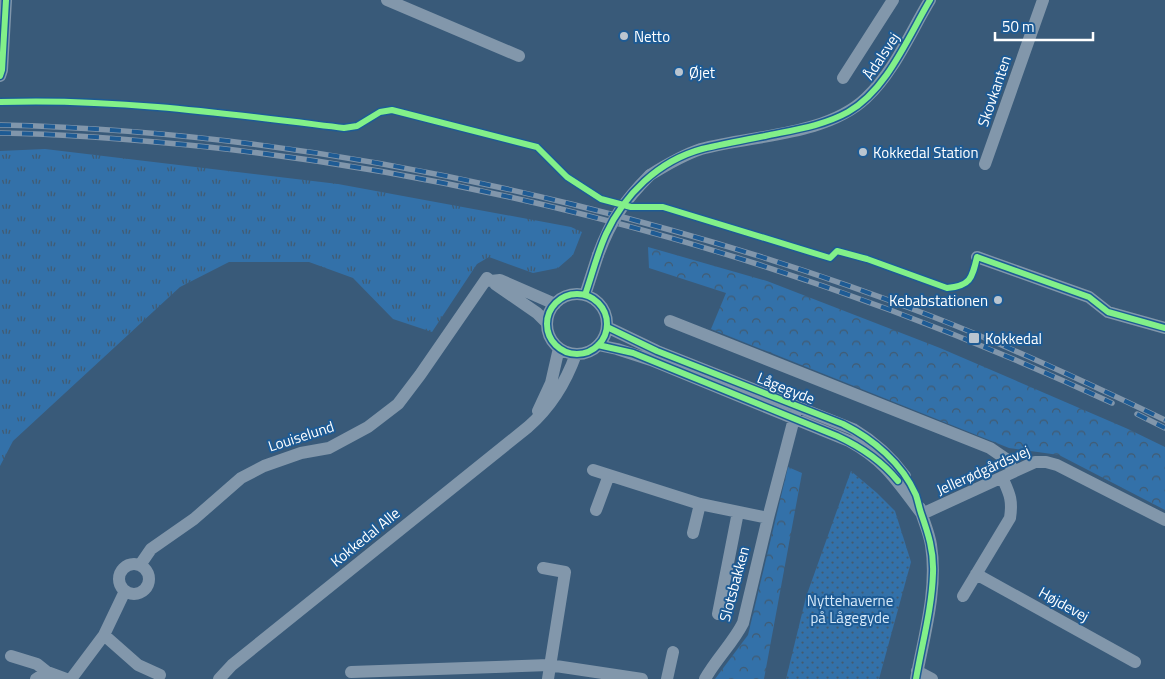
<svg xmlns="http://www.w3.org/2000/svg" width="1165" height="679" viewBox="0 0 1165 679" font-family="'Titillium Web',sans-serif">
	<defs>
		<pattern id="grass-tufts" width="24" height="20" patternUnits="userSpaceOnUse" patternTransform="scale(1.25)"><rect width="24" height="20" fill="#3371a9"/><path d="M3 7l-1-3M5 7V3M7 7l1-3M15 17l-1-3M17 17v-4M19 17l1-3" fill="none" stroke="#425b71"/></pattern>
		<pattern id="forest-crowns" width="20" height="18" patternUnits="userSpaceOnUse" patternTransform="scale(1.25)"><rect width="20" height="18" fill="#3371a9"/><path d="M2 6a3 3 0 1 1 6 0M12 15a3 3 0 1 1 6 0" fill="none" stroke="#425b71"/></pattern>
		<pattern id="garden-dots" width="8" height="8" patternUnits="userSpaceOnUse" patternTransform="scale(1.25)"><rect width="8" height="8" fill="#3371a9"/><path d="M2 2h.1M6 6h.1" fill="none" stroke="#425b71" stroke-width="1.8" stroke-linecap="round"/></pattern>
	</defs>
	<rect width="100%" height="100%" fill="#395a79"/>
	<path fill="url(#grass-tufts)" d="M45,149L338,184L571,227L582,232L573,255L558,268L533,273L489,257L477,264L432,332L393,319L353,278L309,262H229L180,287L13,441L0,466V151Z"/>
	<path fill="url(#forest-crowns)" d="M648,247L767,281L940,348L1128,429L1165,447V510L1059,455L1009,448L711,329L726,293L649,268Z
		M788,467L802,473L764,679H715L748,635Z"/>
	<path fill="url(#garden-dots)" d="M851,471L877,493L895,511L911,562L879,679H786L806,597Z"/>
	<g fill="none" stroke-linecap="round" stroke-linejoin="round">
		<path stroke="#8297ab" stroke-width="12" d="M387,0L519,56
			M0,76L2,70L6,0
			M843,78L893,0
			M985,164L1043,0
			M650,175C666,165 683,155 701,149C752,135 826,136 866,98C894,72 910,33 930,0
			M977,257L1089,297L1108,312L1165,328
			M495,284L537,313L547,323
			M547 324a30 30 0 1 1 60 0a30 30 0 1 1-60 0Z
			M585,295L598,255
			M670,321L990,448L1006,459L1014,471
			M607,327L657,351L853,429C873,441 891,457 905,476
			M598,345L617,349L651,360L849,441C886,461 898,483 922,514L1035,462H1046L1057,465L1165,520
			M538,411L551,383L559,348
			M593,470L700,504L768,518
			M596,510L609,475
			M693,533L700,504
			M119 579a15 15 0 1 1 30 0a15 15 0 1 1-30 0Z
			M140,565L151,549L194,519L241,478L264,466L301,453L329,448L368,427L398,404L420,375L487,278L491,281L500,280L555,304
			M543,568L565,572L548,679
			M976,574L1135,662
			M963,596L1010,518C1013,499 1009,493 1002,477
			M718,614L738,512
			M104,635L138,665L160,675
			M11,656L37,664L47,672L66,679
			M917,671L932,679
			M351,672L549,665L642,679
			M36,679L47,672
			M71,679L104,635L125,591
			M219,679L232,665L528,427C551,407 566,382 576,354
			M667,679L673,652
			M705,679C716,659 733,643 743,623L768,518L796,411
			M916,679C924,636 938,589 931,545C929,532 923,520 920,508"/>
		<g stroke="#8196ab" stroke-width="5.5">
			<path id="rail" d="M0,125C193,129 384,158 571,204C694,234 814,271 931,316C1011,347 1088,383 1165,420
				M0,133C70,134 139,140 208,147C521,181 827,270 1112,403
				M1137,414L1165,428"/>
		</g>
		<use href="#rail" stroke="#1e5b94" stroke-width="4" stroke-dasharray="11" stroke-linecap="butt"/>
		<path stroke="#8297ab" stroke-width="12" d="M598,255C611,220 624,201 650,175"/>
		<g stroke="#1e5b94" stroke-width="9">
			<path id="cycleway" d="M0,76L2,70L6,0
				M0,102C115,98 230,114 344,128L357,126L380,112L392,110L537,147L567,177L601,199L631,207H663L830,258L837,251L867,259L947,288C970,286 972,279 977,257L1089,297L1108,312L1165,328
				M547 324a30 30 0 1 1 60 0a30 30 0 1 1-60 0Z
				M585,295C592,275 597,254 606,234C624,195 658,161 702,149C722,144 744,140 765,136C793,130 823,126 848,112C887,90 908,37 930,0
				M607,327L657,351L843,424C873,439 902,463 916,495C918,501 919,507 921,513C928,533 934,551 933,573C932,608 922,644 916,679
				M598,345L633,353L837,436C861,447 881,460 898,481"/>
		</g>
		<use href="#cycleway" stroke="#82f089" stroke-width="6"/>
	</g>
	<g fill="#bac5d0" stroke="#1e5b94" stroke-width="2">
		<circle cx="624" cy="36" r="5"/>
		<circle cx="679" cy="72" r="5"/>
		<circle cx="863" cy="152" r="5"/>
		<circle cx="998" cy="300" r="5"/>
		<rect x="968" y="332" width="12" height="12" rx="2.5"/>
	</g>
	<g text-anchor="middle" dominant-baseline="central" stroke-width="4" stroke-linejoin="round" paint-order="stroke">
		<g font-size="15" fill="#fff" stroke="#1e5b94" text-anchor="start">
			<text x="634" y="36">Netto</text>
			<text x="689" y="72">Øjet</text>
			<text x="873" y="152">Kokkedal Station</text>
			<text x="988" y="300" text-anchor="end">Kebabstationen</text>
			<text x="985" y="338">Kokkedal</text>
		</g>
		<g font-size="15" fill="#fff" stroke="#1e5b94">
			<text transform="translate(881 56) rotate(-57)">Ådalsvej</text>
			<text transform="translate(994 91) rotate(-71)">Skovkanten</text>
			<text transform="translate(786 388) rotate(22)">Lågegyde</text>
			<text transform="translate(301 436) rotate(-18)">Louiselund</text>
			<text transform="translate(983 470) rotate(-24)">Jellerødgårdsvej</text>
			<text transform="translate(365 537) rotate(-39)">Kokkedal Alle</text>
			<text transform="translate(734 584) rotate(-75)">Slotsbakken</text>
			<text transform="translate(1064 604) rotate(29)">Højdevej</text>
		</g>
		<g font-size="15" fill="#d7eafa" stroke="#1e5b94">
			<text x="850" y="600">Nyttehaverne<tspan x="850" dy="17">på Lågegyde</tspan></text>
		</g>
	</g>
	<path d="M995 32v8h98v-8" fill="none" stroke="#ffffff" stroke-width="2.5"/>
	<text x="1002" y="32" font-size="15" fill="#ffffff" stroke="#1e5b94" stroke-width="4" paint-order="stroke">50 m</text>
</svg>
